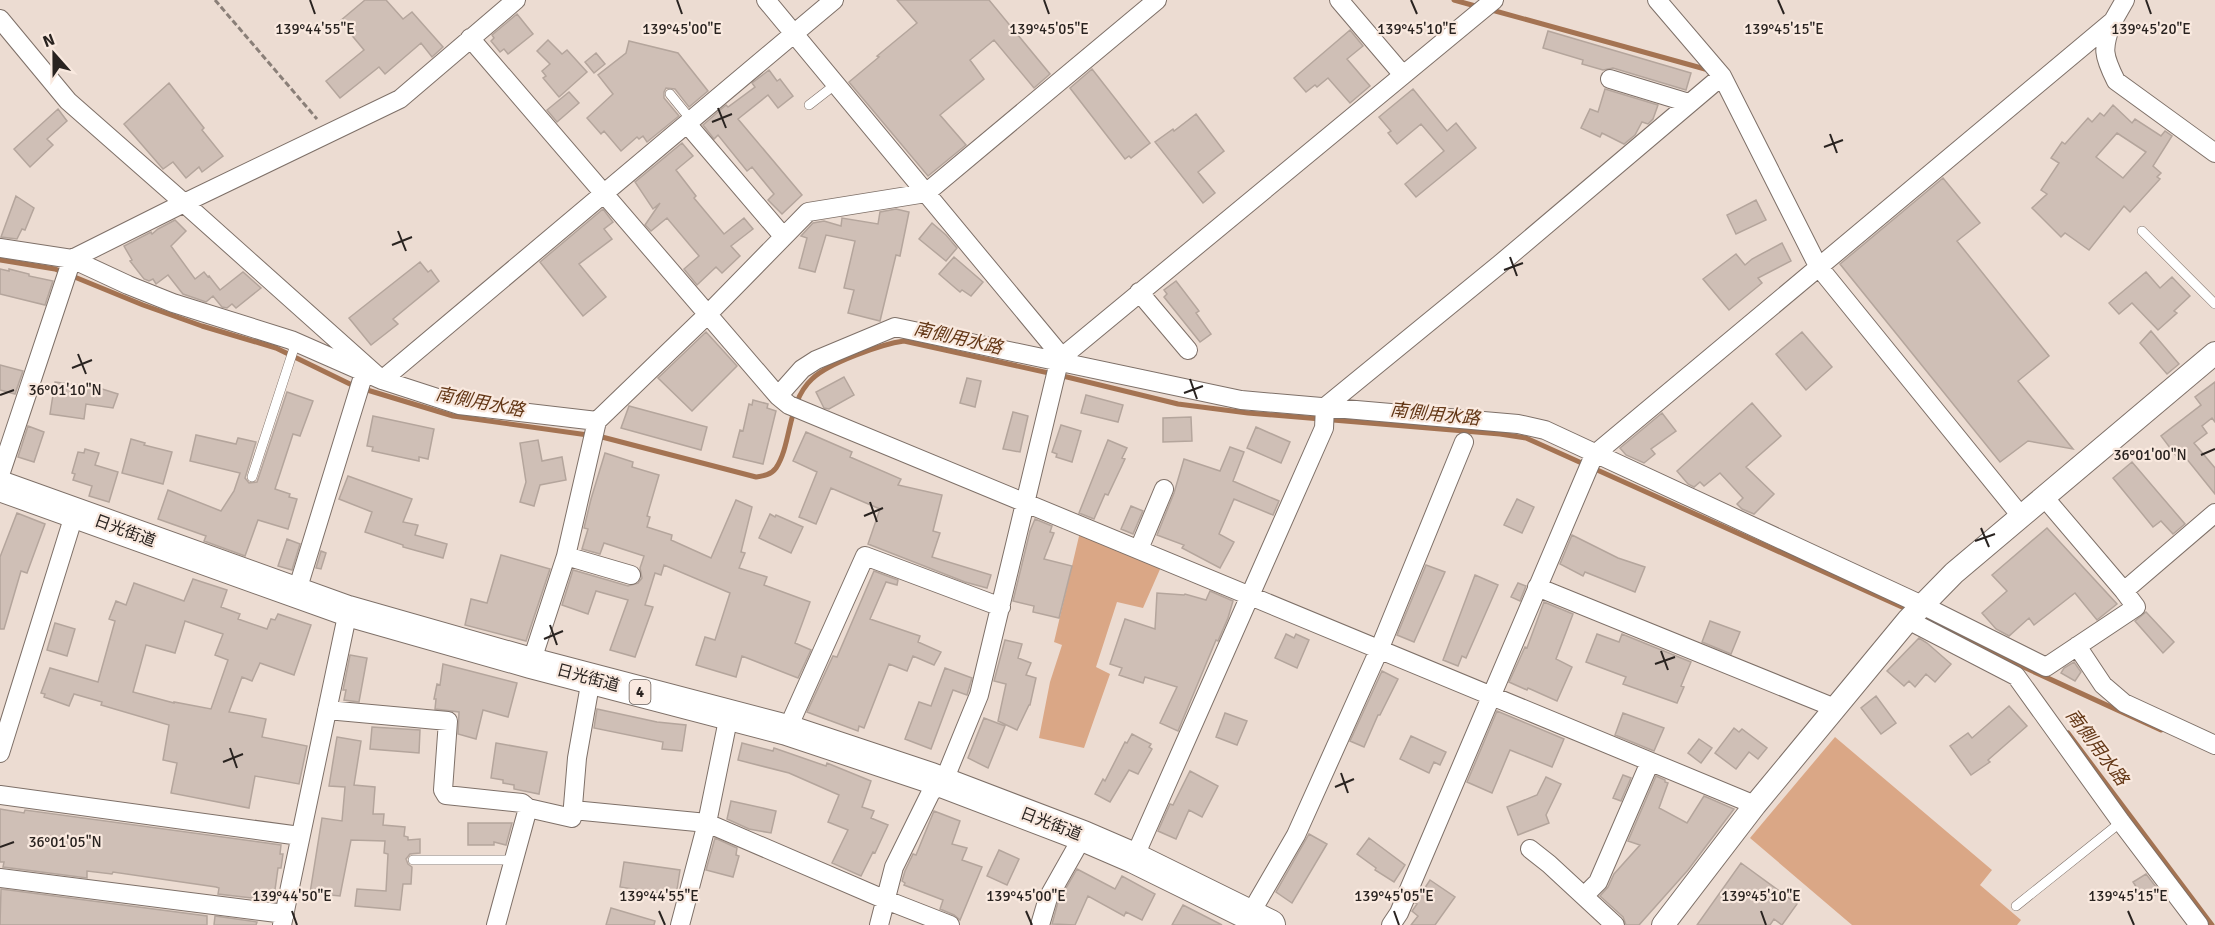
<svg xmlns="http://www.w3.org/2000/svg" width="2215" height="925" viewBox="0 0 2215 925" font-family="Signika,'Noto Sans JP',sans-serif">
	<rect width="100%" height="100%" fill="#ecdcd2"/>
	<path fill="#daa786" d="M1080,532L1161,567L1143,608L1117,602L1096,667L1110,674L1084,748L1039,738L1050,682L1062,645L1054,642Z
		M1835,737L1992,870L1980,885L2021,920L2017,925H1852L1750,838Z"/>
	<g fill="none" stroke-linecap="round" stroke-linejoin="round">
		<path stroke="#a47352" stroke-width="5" d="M1454,0L1479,7
			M1488,9L1705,69
			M0,260L55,269L143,305L202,326L276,348L354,386L453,416L602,437L756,477C763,476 771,475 776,468C792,444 787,402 812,379C828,363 882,344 904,341L1067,377L1178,404L1248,413L1500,434L1526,438L1902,607
			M1930,621L2017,664L2161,730
			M2068,733L2212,925"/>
	</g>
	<path fill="#cfbfb6" stroke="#b4a59c" stroke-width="1.5" fill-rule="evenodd" d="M365,0H386L403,19L412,12L443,47L432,57L421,43L385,74L379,67L340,98L326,81L364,50L340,21Z
		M897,0H989L1050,74L1034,88L994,40L970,60L984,79L940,115L966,145L928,176L849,82L879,57L877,56L917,23Z
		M517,14L533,34L508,54L504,49L500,52L491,41L494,38L492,35Z
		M1350,30L1363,46L1347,59L1370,86L1350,103L1328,78L1317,87L1315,85L1306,92L1294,78Z
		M1548,31L1691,73L1686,90L1613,68L1603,70L1582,64L1583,60L1543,48Z
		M548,40L562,54L567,50L587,72L559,97L543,78L546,76L542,71L550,64L537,51Z
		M629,41L678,53L708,91L689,107L675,89L666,88L664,92V98L679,116L647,142L643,136L639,139L637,137L621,151L604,131L601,134L587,118L613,94L598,75L626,53Z
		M596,53L605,64L594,73L585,62Z
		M1092,69L1150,143L1131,158L1129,156L1125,159L1070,88Z
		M769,70L777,81L780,79L793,96L778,108L768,95L738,119L802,195L782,214L768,200L774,194L752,167L747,171L718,135L714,139L703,125L726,105L728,107L755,87L752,83Z
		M169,83L204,128L202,130L223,156L202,172L199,167L186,178L173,162L163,169L124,124Z
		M1413,89L1447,131L1456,123L1476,148L1416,197L1405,184L1444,151L1421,124L1397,144L1388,133L1391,131L1379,117Z
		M1605,89L1658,105L1653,119L1648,124L1642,122L1635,135L1624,144L1602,133L1600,137L1581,128L1590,109L1598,112Z
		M569,92L579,103L557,122L547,110Z
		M2113,105L2132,123L2135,119L2161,136L2165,131L2172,136L2153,166L2161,173L2157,177L2160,179L2130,212L2124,206L2089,250L2065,233L2061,237L2032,208L2047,194L2041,190L2059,163L2051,158L2062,142L2065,144L2088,118L2092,122L2100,113L2104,116ZM2117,133L2146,152L2123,178L2096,157Z
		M58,109L67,121L47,139L53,145L30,167L14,149Z
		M1196,114L1224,151L1198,172L1215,193L1203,203L1155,142L1173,129L1174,131Z
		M682,143L693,156L676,170L696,196L694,198L724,234L744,218L753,229L731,246L740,256L722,273L716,267L697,285L684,269L699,256L667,218L651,231L645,225L660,203L653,209L635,182Z
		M1943,178L1980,223L1957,241L2049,356L2018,381L2073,449L2028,441L2000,462L1840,264Z
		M16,196L34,208L25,230L22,229L17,239L1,237Z
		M1756,200L1766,220L1736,234L1727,215Z
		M603,209L613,222L604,229L612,239L579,264L606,297L583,316L540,262Z
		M896,209L909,212L900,256L896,255L880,321L848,313L854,290L844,288L855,241L826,235L815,272L799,268L807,238L801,236L813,223L824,221L841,226L842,218L878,224L880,212Z
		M175,220L186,231L171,246L195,279L204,272L208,277L209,276L220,290L243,272L261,288L236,308L232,304L227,308L222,307L213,296L206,302L183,294L168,275L156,284L153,279L149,281L144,279L130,261L132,260L124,246L151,232L152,234L158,229Z
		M932,223L946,235L957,248L946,261L919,239Z
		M1782,243L1791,261L1758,278L1762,283L1729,310L1703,279L1736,254L1745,265L1752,259Z
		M954,257L983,282L971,296L962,290L960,292L939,274Z
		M420,262L428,272L431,270L439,281L393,319L398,324L371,345L349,318Z
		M0,269L9,271V269L29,274V276L53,281L45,305L0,294Z
		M2146,272L2160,288L2172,277L2190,296L2174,311L2177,313L2158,330L2132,303L2119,314L2109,303Z
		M1176,281L1199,311L1196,313L1211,334L1200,342L1164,297L1167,294L1164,290Z
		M2151,331L2179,364L2167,374L2140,343Z
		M706,332L737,366L692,411L658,378Z
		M1802,332L1832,367L1806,390L1776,354Z
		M0,365L23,371L15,394L0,390Z
		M844,377L854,395L829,409L824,408L816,392Z
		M967,378L981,381L975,407L960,403Z
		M55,382L99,388L118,394L113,408L86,404L84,419L50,414Z
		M2215,382V422L2212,418L2202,426L2207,433L2194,443L2215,468V494L2182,453L2177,457L2161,436L2201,405L2195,397Z
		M287,392L313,401L300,436L293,434L275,489L290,494L289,497L297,499L288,529L258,520L245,556L204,541L206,536L158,519L168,490L221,511L234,491L240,473L190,461L196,435L236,444L238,438L256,442L245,478L249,483L257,482Z
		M1086,395L1123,405L1118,422L1081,413Z
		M753,400L768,404L767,408L776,411L763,464L733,457L740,430L743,431L749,404L752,405Z
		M1752,403L1781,436L1746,467L1774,494L1754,514L1742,509L1737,504L1743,498L1720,473L1704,486L1700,482L1694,487L1688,484L1677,471Z
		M629,406L707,427L701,450L621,428Z
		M1013,412L1028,416L1020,452L1003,449Z
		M1662,413L1676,431L1651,449L1655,454L1644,463L1626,455L1620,448Z
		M373,416L434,429L428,459L419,457V461L372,451L373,447L367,446Z
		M1191,417L1192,441L1163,442V418Z
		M1061,425L1081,431L1072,462L1056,457L1057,454L1052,452Z
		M28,426L44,432L34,462L18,457Z
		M1256,427L1290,442L1281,463L1247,448Z
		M806,432L852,452L850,457L901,479L898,485L942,495L933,531L940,533L932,557L991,575L987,588L965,582L868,544L880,509L831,488L816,524L799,517L817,472L793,461Z
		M131,439L145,443L144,445L172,452L163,484L122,473Z
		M538,440L542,461L562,457L566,480L540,485L534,506L520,502L526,482L520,443Z
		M1108,440L1127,448L1122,458L1125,459L1108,495L1105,494L1094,519L1079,513Z
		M1230,447L1244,452L1233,481L1279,501L1273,515L1234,499L1219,534L1234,542L1220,568L1182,548L1184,545L1157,535L1174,493L1184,459L1220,471Z
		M85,449L99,453L95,465L118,472L109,502L89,496L92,486L73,480L75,474L72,473L78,452L84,453Z
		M605,453L633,462L632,467L659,475L647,516L650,517L647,527L672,535L671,540L711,558L736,500L752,507L741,552L745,553L739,568L767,577L764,585L810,602L795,643L811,650L798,678L742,656L736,677L696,665L705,637L715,640L730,593L664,565L661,575L655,573L645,605L653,607L635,657L610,650L628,600L596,591L588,614L562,605L573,570L628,586L638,583L642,578L640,568L644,556L604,543L600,554L582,549L588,529L584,528L591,499Z
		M2132,462L2185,524L2173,534L2161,521L2153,527L2113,478Z
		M348,476L412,499L403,522L418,525L415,535L447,544L443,558L403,547V545L365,532L372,512L339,499Z
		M1517,499L1534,507L1522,533L1504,525Z
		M1131,506L1143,511L1133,534L1121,529Z
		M17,513L45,524L27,573L21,571L4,629H0V557Z
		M770,514L775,517L776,515L803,527L791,553L759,538Z
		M1035,519L1052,526L1050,532L1054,533L1044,559L1072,566L1059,618L1033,612L1034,606L1013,601L1030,531Z
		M2047,528L2117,604L2097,620L2075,593L2034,625L2029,618L2009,636L1996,629L1982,613L2007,591L1992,575Z
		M1572,535L1618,558L1645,567L1635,592L1585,572L1583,576L1560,564Z
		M287,539L300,544L292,570L278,566Z
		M321,551L326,553L321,569L316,568Z
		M501,555L550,569L526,641L465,625L471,599L487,603Z
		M1426,565L1445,572L1414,642L1397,635Z
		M874,571L898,580L897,585L886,582L870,619L920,636L918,642L941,652L934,665L913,656L907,671L889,664L864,728L859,726L858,731L807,712L833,656L837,657Z
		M1475,575L1498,585L1466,658L1462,656L1458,666L1443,660Z
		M193,579L227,590L221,607L240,614L238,619L267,629L271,619L275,620L278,614L311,625L294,675L260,663L252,681L242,677L229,712L266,719L262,737L307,746L299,784L255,776L249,808L171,793L177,763L163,760L169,725L101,705L102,702L74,694L69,706L44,697L45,694L41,693L50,668L98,682L115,621L109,619L116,601L126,605L134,583L184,601ZM185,621L223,634L215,655L228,660L211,709L174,702V703L133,692L146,645L175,653Z
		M1518,583L1526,586L1520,601L1511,597Z
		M1210,591L1233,601L1228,618L1218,641L1216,640L1178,731L1160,723L1177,687L1145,677L1143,683L1119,675L1122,668L1110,664L1125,619L1155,629L1157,593L1184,595L1185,594L1206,600Z
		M1544,602L1573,614L1556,659L1572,667L1557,701L1528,688L1527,690L1509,682L1525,647L1527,648Z
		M2146,612L2174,642L2163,653L2135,621Z
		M1710,621L1740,632L1731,654L1702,642Z
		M55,623L75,629L67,656L47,650Z
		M1286,634L1294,638L1296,634L1309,640L1297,668L1275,658Z
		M1597,634L1619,642L1622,634L1691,662L1681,686L1684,687L1677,703L1623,684L1626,677L1586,662Z
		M1919,638L1927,643L1951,664L1935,682L1926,674L1915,687L1909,681L1904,686L1887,671Z
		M1005,640L1022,644L1018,658L1031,663L1026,675L1036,678L1030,705H1029L1017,730L998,721L1006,684L994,681Z
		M350,655L367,658L359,702L344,700L346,690H343Z
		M2074,662L2081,672L2075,681L2061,673L2064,668Z
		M443,664L517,683L508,717L483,710L476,739L458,734L459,712L435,709L436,699H434L437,684L440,685Z
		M945,668L972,678L967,695L953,690L931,749L905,739L919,702L931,706Z
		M1382,671L1398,679L1380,715H1378L1364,747L1350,741Z
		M1876,696L1896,723L1881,734L1861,708Z
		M2009,706L2027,726L1988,760L1990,762L1971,775L1950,746L1968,733L1972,738Z
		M597,709L657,722L686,725L682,751L662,749L663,742L594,728Z
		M1497,711L1564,739L1552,767L1510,750L1492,793L1467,782Z
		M1225,713L1247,721L1237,745L1216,737Z
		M1623,713L1664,728L1654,751L1615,735Z
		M984,718L1005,726L988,768L968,758Z
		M372,727L420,730L419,753L370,749Z
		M1734,728L1739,732L1742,729L1767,748L1758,759L1749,752L1736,769L1715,753Z
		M1132,734L1151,744L1149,747L1152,749L1138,774L1129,770L1110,802L1095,794L1103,779L1105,781L1125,742L1127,743Z
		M1411,736L1446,752L1440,765L1434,762L1429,773L1400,759Z
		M337,737L361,741L354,785L375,787L373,814H384L383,825L405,827L404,836L408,837V840L420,839V853L410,854L406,859L408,864L412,867L411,884H403L400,910L355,906L357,889L386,891L388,854L384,853L385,841L351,840L340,896L310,893L322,818L342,821L345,787L329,786Z
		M1699,739L1712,748L1701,763L1688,753Z
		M496,743L547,752L539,794L514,789V785L503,783V780L491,778Z
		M742,743L773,751L774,748L826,766L827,763L871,781L862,807L874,811L871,818L888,825L875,853L873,852L861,876L832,863L848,830L828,822L839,795L789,773L738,760Z
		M1190,771L1218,786L1202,817L1189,810L1176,839L1158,831L1170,804L1173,805Z
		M1623,775L1631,778L1621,801L1613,798Z
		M1656,776L1665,780V782L1668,783L1659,808L1687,823L1704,796L1734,809L1688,870L1639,925H1626L1623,917L1600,896L1608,887L1614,874L1640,845L1628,841Z
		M1546,777L1561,784L1546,815L1549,823L1518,835L1507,807L1537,795Z
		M731,801L776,811L771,833L749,829L727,819Z
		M0,809L24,813L25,810L281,845L280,854H283L281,868H278L274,897L260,896V899L218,894L219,888L216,887L113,872L112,874L87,871V878L3,867L4,862H0Z
		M934,811L960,821L952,844L967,848L962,860L982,867L960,920L954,915L940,909L943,900L904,885L905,883L902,881L905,871L913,854L916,855Z
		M468,823H512L506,845L494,842V845H468Z
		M1309,834L1327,844L1292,903L1276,892Z
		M715,838L737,848L736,855L739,856L733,877L706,870Z
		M1369,838L1405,865L1394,882L1375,870L1376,868L1357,854Z
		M999,850L1019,859L1007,885L987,876Z
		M624,862L680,870L676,896L620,887Z
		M1741,863L1797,904L1782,925L1774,919L1770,925H1697Z
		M1077,869L1115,889L1122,876L1155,894L1142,920L1126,912L1124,916L1088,896L1075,925L1052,924L1058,902Z
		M2146,874L2160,892L2145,901L2133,882Z
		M1430,880L1455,897L1435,925H1411L1418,916L1412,911L1417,904L1415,903Z
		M1,889L207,916V925H0Z
		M1183,905L1222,925H1172Z
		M611,908L655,921L654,925H606Z
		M215,916L257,922L256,925H214Z"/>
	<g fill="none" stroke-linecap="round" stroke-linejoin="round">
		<g stroke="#7e7068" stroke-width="10">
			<path id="service" d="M670,94L692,121
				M809,105L836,84
				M2142,231L2215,304
				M252,477L296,342
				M413,860H514
				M2016,906L2121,822"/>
		</g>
		<g stroke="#7e7068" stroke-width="20">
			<path id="minor" d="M766,0L1062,357L1057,370L979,695L943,783L931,792L894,867L879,925
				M1339,0L1403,75
				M1657,0L1722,76L1818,266L2021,516
				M0,19L68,101L184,203L400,99L516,0
				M2112,22C2102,49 2103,55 2116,81L2215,153
				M470,38L778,396L789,405L1755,805
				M1610,79L1689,103
				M688,125L783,236
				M0,248L72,259L128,285L173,303L291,340L382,380L834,0
				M1139,292L1188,350
				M1062,357L1494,0
				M778,396L802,369L816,360L895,327L1241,400L1518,424L1545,430L1922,605L2046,667L2136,607L2124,591
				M0,475L72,259L184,203L382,380L459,405L597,421L707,315L808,212L926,193L1157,0
				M2044,497L2124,591L2215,513
				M1139,549L1164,489
				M566,556L631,575
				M1537,587L1835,708
				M296,594L364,373
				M1908,620L2016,676L2121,822L2199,925
				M2077,646L2103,685L2124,703L2215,745
				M531,663L566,556L597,421
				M327,710L448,721L443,790L446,795L522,803L528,808
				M787,730L865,556L1001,607
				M0,753L75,512
				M0,795L300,836
				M573,810L707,823L886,900L950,925
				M1530,849L1549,864L1615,925
				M1134,858L1324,428L1325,407L1500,264L1722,76
				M0,878L285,914
				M1584,896L1598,882L1650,762
				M1249,916L1296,835L1379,650L1464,442
				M282,925L348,611
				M496,925L528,808L572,818L577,758L591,679
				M680,925L707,823L729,715
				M1040,925L1048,898L1083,836
				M1391,925L1399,913L1594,455L2113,21L2125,0"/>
		</g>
		<g stroke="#7e7068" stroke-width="24">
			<path id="tertiary" d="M1663,925L1755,805L1908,620L1954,573L2215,353"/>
		</g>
		<g stroke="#7e7068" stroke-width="32">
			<path id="trunk" d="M0,486L348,611L531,663L787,730L931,778L1083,836L1134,858L1270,925"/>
		</g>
		<path stroke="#8a7f78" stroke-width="3" stroke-dasharray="6 3" stroke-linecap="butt" d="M215,0L317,119"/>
		<use href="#service" stroke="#fff" stroke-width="9"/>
		<use href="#minor" stroke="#fff" stroke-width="18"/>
		<use href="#tertiary" stroke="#fff" stroke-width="22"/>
		<use href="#trunk" stroke="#fff" stroke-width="30"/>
	</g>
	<path fill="none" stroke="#292320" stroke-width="2" d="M310,0L315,14M677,0L682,14M1044,0L1049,14M1411,0L1417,14M1778,0L1784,14M2146,0L2151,14M718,108L726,128M712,122L732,114M1830,134L1837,153M1824,147L1843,140M398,231L406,251M392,245L412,237M1510,257L1517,276M1504,270L1523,263M78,354L86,374M72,368L92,360M1190,379L1197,399M1184,393L1203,386M0,395L14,390M2201,455L2215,449M870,502L877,522M864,516L883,508M1981,528L1989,547M1975,541L1995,534M550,625L557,645M544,639L563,631M1661,651L1668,670M1655,664L1675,657M230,748L237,768M223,762L243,754M1341,773L1348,793M1335,787L1354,779M0,847L14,842M292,911L297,925M659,911L665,925M1026,911L1032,925M1394,911L1399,925M1761,911L1766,925M2128,911L2134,925"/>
	<g text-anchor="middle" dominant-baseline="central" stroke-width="4.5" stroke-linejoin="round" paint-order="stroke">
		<rect fill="#f9e9df" stroke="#675e59" stroke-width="1.5" x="629.5" y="680" width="21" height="24" rx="4.5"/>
		<g font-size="15" font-weight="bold" fill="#292320">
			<text x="640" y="692">4</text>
		</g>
		<g font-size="16" fill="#292320" stroke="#f9e9df">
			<text transform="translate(125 531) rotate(20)">日光街道</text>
			<text transform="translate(588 678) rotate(15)">日光街道</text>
			<text transform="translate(1051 824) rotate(21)">日光街道</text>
		</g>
		<g font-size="18" font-style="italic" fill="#633716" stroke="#f9e9df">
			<text transform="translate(958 338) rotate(13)">南側用水路</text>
			<text transform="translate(480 402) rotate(11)">南側用水路</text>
			<text transform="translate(1435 414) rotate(6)">南側用水路</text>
			<text transform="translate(2097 747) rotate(53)">南側用水路</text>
		</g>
	</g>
	<g font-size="15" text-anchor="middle" fill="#292320" stroke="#f9e9df" stroke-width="4.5" stroke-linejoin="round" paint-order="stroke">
		<text x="315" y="34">139°44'55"E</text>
		<text x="682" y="34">139°45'00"E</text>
		<text x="1049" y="34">139°45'05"E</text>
		<text x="1417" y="34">139°45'10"E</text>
		<text x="1784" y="34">139°45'15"E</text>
		<text x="2151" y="34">139°45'20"E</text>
		<text x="65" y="395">36°01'10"N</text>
		<text x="2150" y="460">36°01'00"N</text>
		<text x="65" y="847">36°01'05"N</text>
		<text x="292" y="901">139°44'50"E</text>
		<text x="659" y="901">139°44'55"E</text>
		<text x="1026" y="901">139°45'00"E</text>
		<text x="1394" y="901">139°45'05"E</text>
		<text x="1761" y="901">139°45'10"E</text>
		<text x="2128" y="901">139°45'15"E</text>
	</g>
	<g transform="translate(54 54) rotate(339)" stroke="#f9e9df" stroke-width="4.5" paint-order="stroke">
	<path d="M0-4.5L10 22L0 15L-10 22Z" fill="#292320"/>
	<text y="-9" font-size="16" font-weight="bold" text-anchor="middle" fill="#292320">N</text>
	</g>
</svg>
